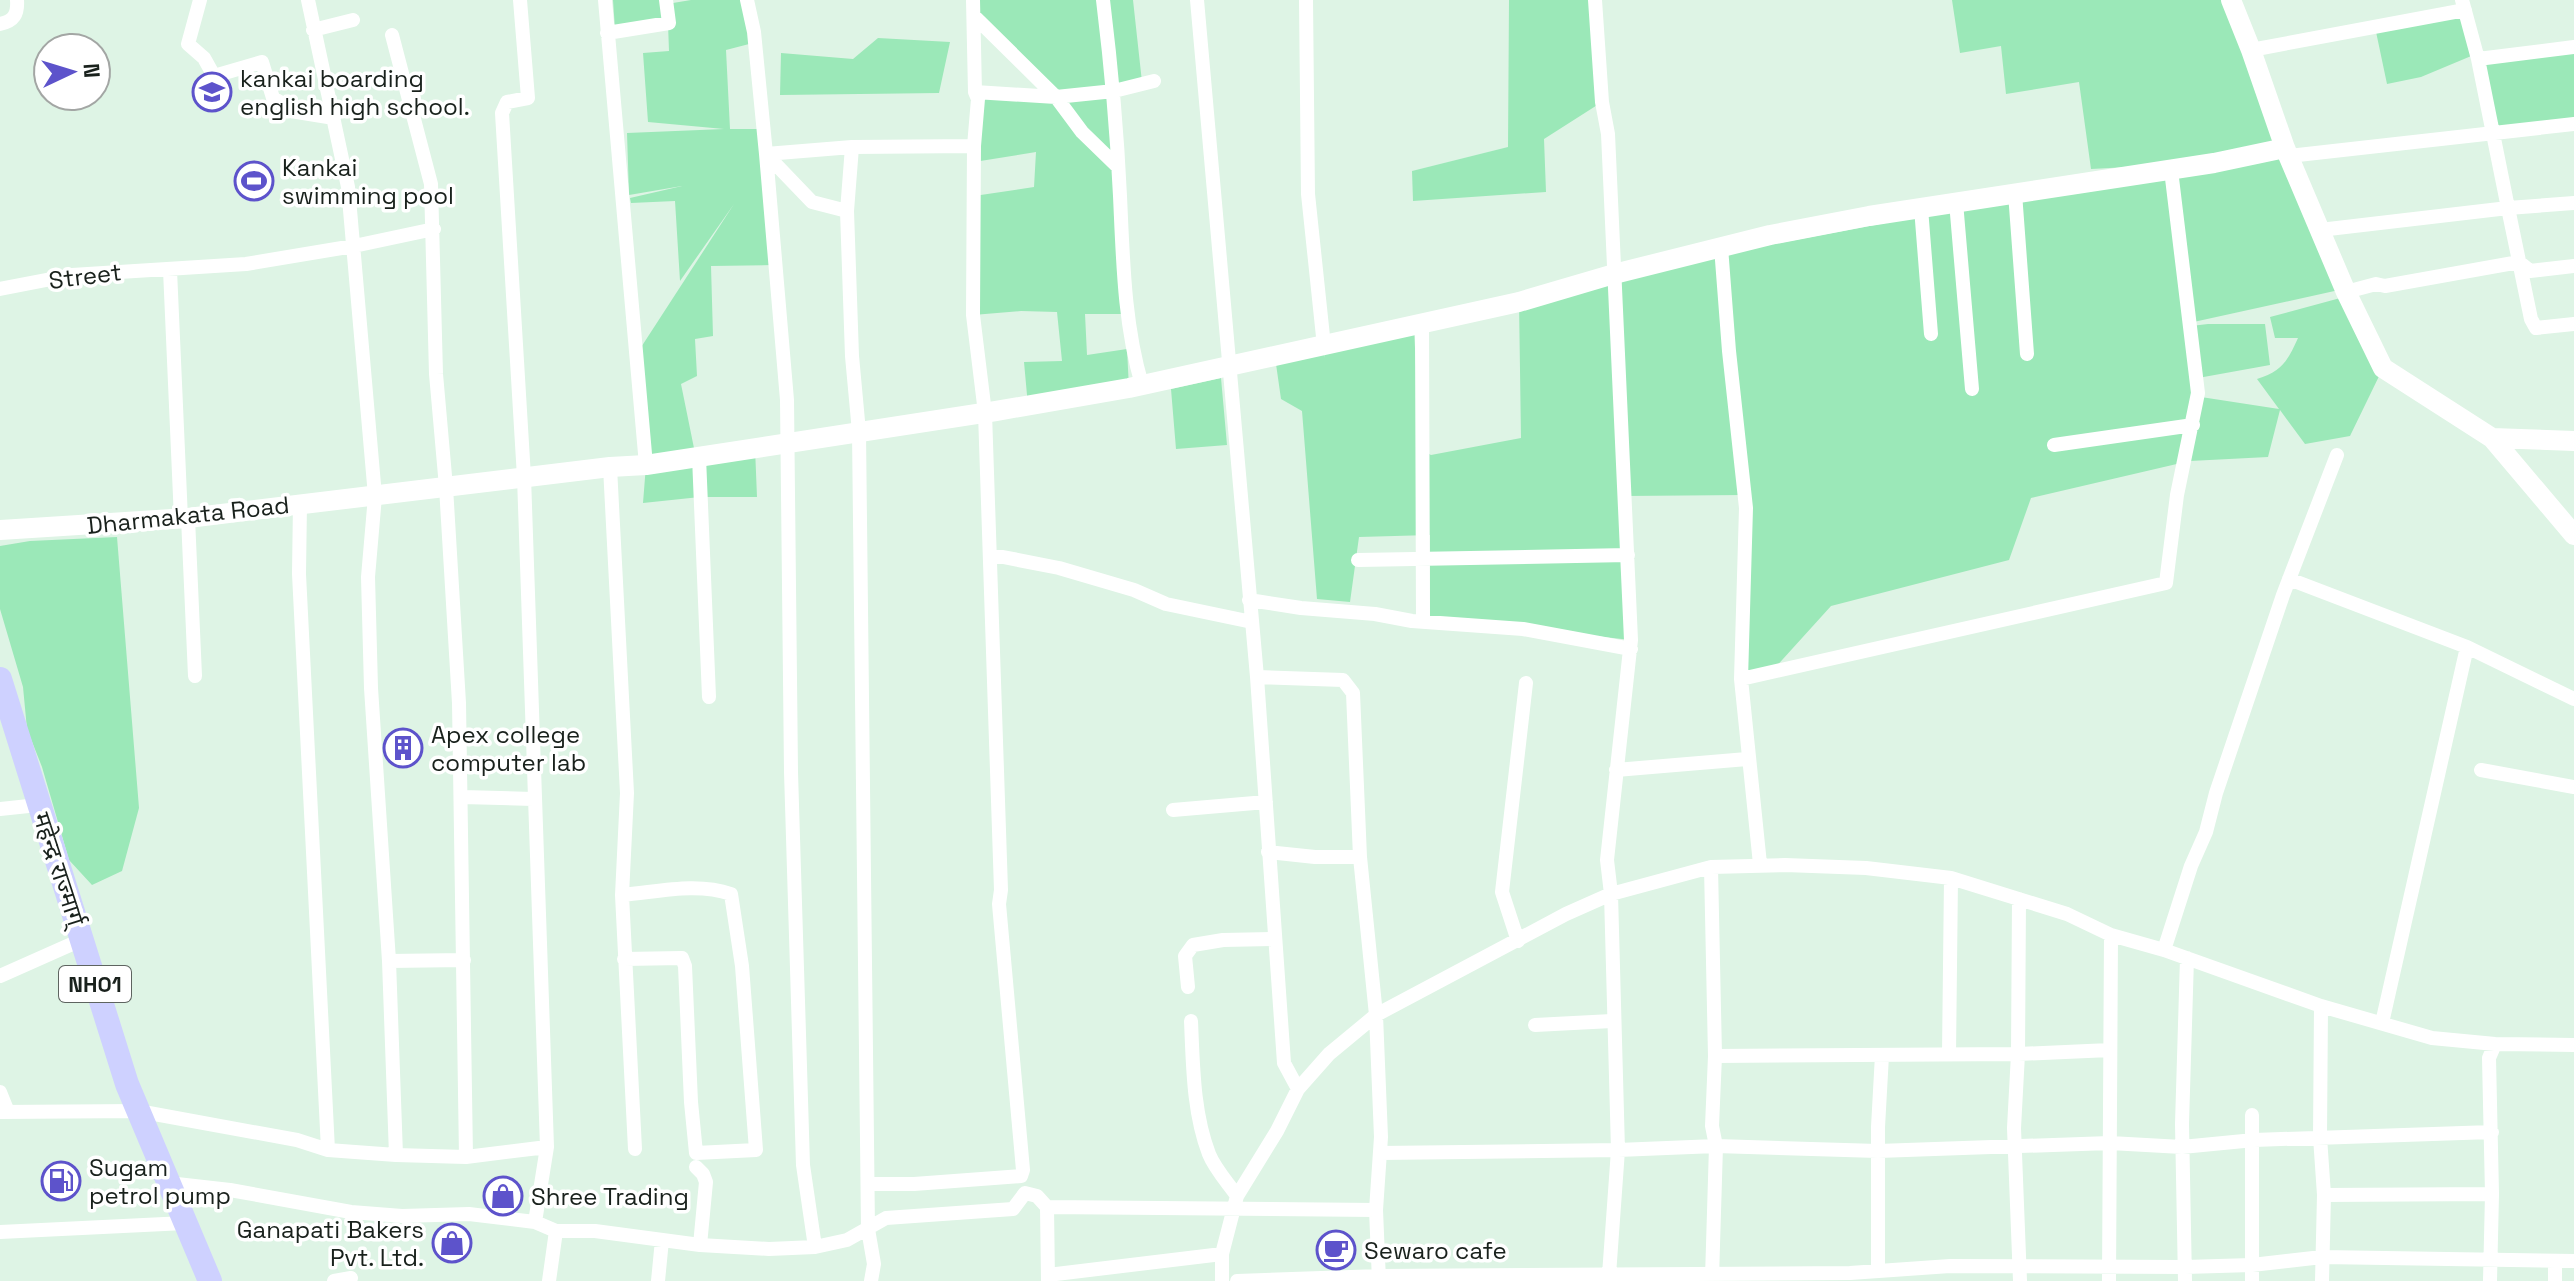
<svg xmlns="http://www.w3.org/2000/svg" width="2574" height="1281" viewBox="0 0 2574 1281" font-family="'Space Grotesk','Noto Sans Devanagari',sans-serif">
	<rect width="100%" height="100%" fill="#def4e5"/>
	<path fill="#9be8b8" d="M613,0H666L667,4L691,0H747L753,43L726,50L730,129H763L774,265L711,266L713,336L695,339L697,376L681,384L696,458L755,448L757,497H700L643,503L646,465L636,355L734,204L680,281L675,201L631,203L630,198L682,186L629,195L627,133L724,129L648,122L643,53L669,51L668,24L615,29Z
		M975,0H1133L1142,82L1109,87L1125,314H1085L1087,355L1127,349L1129,388L1028,406L1024,362L1062,361L1057,312L1021,311L973,315L974,196L1034,187L1036,152L974,162L979,93L1050,94L980,15Z
		M1509,0H1595L1602,102L1544,139L1546,192L1413,201L1412,171L1508,147Z
		M1952,0H2231L2339,290L2189,323L2194,377L2181,463L2031,498L2009,560L1831,606L1772,671L1741,679L1744,495L1625,496L1631,640L1430,618V535L1359,537L1350,602L1317,599L1302,411L1281,399L1275,357L1324,346L1325,358V346L1414,328L1420,449L1431,455L1521,438L1519,302L1727,253L2203,163L2091,169L2079,82L2006,94L2001,46L1960,53Z
		M2465,10L2477,53L2574,44V124L2495,134L2476,54L2421,77L2387,84L2375,27Z
		M878,38L950,42L939,93L780,95L781,53L853,59Z
		M2344,297L2383,368L2350,436L2305,444L2280,410L2268,457L2190,461L2201,397L2279,409L2257,379C2282,372 2288,360 2298,338H2275L2270,317Z
		M2208,324H2265L2270,365L2198,378L2191,326Z
		M1221,378L1227,445L1176,449L1171,389Z
		M117,537L139,808L122,871L92,885L69,860L42,767L27,729L23,687L0,609V546L30,541Z"/>
	<path fill="#9ea0f7" d="M264,163L268,196L244,199L240,166Z"/>
	<g fill="none" stroke-linecap="round" stroke-linejoin="round">
		<path stroke="#fff" stroke-width="14" d="M200,0L188,44L204,58L214,76L262,62L273,98L297,112L334,118
			M308,0L348,187L375,496L368,577L371,688L389,961L396,1155L328,1150
			M520,0L528,98L507,102L502,113L524,477L547,1147L535,1222
			M605,0L646,465
			M747,0L754,32L766,154L787,400L791,772L803,1165L815,1247
			M1103,0C1111,65 1117,131 1120,196C1123,260 1124,324 1142,385
			M1197,0L1257,677L1284,1063L1298,1089
			M1306,0L1308,194L1324,346
			M1595,0L1602,102L1608,134L1631,640L1607,860L1611,894L1618,1150L1609,1275
			M2462,0L2478,59
			M974,16L1056,97L975,92
			M0,24C14,21 18,14 17,0
			M313,30L353,20
			M607,33L669,23L666,0
			M392,35L431,184L436,374L446,487L459,703L466,1157
			M2574,47L2478,59L2508,208L2574,203
			M2251,50L2465,10
			M1056,97L1114,91L1154,81
			M1056,97L1082,132L1117,166
			M852,147L847,211L812,202L766,154L852,147L974,146
			M2289,156L2574,124
			M2015,193L2027,354
			M1956,202L1972,389
			M1921,208L1931,334
			M847,211L852,356L859,432L868,1229L874,1264L871,1281
			M2320,230L2508,208L2531,319L2536,328L2574,324
			M1721,247L1729,351L1746,508L1741,679L1760,864
			M170,270L181,519
			M0,289L72,275L246,264L354,246L434,229
			M2346,292L2376,284L2385,286L2519,262L2530,271L2574,266
			M1422,323L1423,622
			M2054,445L2193,425
			M699,457L709,697
			M610,467L627,793L622,895L635,1149
			M188,518L195,676
			M990,557H1003L1059,568L1134,590L1166,604L1252,622
			M1358,560L1628,555
			M2289,579L2467,647L2574,699
			M1249,600L1301,608L1375,614L1412,621L1523,629L1631,649
			M1257,677L1343,680L1353,693L1360,857
			M1741,679L2166,583L2177,495L2198,393L2171,170
			M1616,770L1747,759
			M2481,770L2574,787
			M462,797L533,799
			M0,809L38,805
			M1173,810L1266,802
			M1268,852L1315,857H1360L1376,1015L1381,1137L1376,1210L1379,1281
			M1711,867L1715,1056L1712,1126L1716,1146L1712,1278
			M622,895C658,892 696,882 731,894L742,966L756,1150L696,1153L691,1102L685,966L682,958L624,959
			M2019,899L2018,1054L2014,1128L2020,1281
			M1518,941L1502,892L1526,683
			M2164,950L2191,866L2206,832L2216,793L2283,595L2337,455
			M389,961L464,960
			M0,976L81,940
			M1188,987L1185,956L1193,945L1223,940L1273,939
			M2321,1006L2320,1137L2324,1195L2322,1281
			M1191,1021C1193,1065 1193,1112 1209,1154C1215,1169 1228,1183 1237,1196
			M2382,1023L2467,647
			M1535,1025L1612,1021
			M1949,1054L1951,878
			M1715,1056L2018,1054L2110,1050
			M0,1092L8,1112
			M0,1112L138,1111L297,1140L328,1150L299,574L300,503
			M2252,1115V1281
			M1380,1153L1618,1150L1716,1146L1878,1151L2110,1143L2182,1147L2254,1140L2492,1132
			M396,1155L466,1157L547,1147
			M696,1167L703,1174L706,1182L700,1245
			M168,1183L230,1190L351,1212L402,1216L469,1214L535,1222L556,1231H595L700,1245L769,1249L815,1247L847,1240L886,1218L1013,1209L1025,1193L1037,1196L1047,1207L1376,1210
			M869,1184H914L1021,1176L1023,1170L999,904L1001,890L985,413L973,315L974,146L978,99L975,92L973,0
			M2324,1195L2492,1194
			M1047,1207L1048,1281
			M0,1232L185,1223
			M1878,1271V1127L1882,1055
			M1048,1275L1222,1254
			M334,1281L351,1278
			M549,1281L556,1231
			M658,1281L662,1240
			M1222,1281V1254L1237,1196L1277,1131L1298,1089L1329,1054L1376,1015L1566,914L1611,894L1711,867L1785,865L1866,868L1951,878L2067,914L2111,935L2164,950L2321,1006L2432,1038L2495,1044L2574,1045
			M1237,1281L1379,1276L1850,1273L1950,1266L2185,1267L2252,1265L2322,1257L2574,1261
			M2109,1281L2111,935
			M2185,1281L2182,1124L2187,958
			M2490,1281L2492,1194L2489,1058L2495,1044
			M2555,1281V1262"/>
		<path stroke="#fff" stroke-width="20" d="M2231,0L2251,50L2285,148L2346,292L2383,368L2492,438L2574,535
			M2492,438L2574,441
			M0,530L188,518L610,467L646,465L996,411L1129,388L1519,302L1614,274L1770,235L1869,216L2214,163L2285,148"/>
		<path stroke="#ced1ff" stroke-width="24" d="M0,679L127,1084L210,1281"/>
	</g>
	<defs>
		<g id="school-ring" transform="scale(2)"><circle r="9.5" fill="#fff" stroke="#5d53cb" stroke-width="1.5"/><path d="M0-5L7-2L0 1L-7-2ZM-4 1L0 2.5L4 1V4Q0 6-4 4Z" fill="#5d53cb"/></g>
		<g id="stadium-ring" transform="scale(2)"><circle r="9.5" fill="#fff" stroke="#5d53cb" stroke-width="1.5"/><path d="M0-5a6.5 5 0 1 0 0 10a6.5 5 0 1 0 0-10ZM-3.5-1.8h7v3.6h-7Z" fill="#5d53cb"/></g>
		<g id="building-ring" transform="scale(2)"><circle r="9.5" fill="#fff" stroke="#5d53cb" stroke-width="1.5"/><path d="M-4-6H4V6H1V3H-1V6H-4ZM-2.5-4.3h1.7v1.8h-1.7ZM.8-4.3h1.7v1.8H.8ZM-2.5-1h1.7V.8h-1.7ZM.8-1h1.7V.8H.8Z" fill="#5d53cb"/></g>
		<g id="fuel-ring" transform="scale(2)"><circle r="9.5" fill="#fff" stroke="#5d53cb" stroke-width="1.5"/><path d="M-5.5-6h7V0h2V4h1.3V-2.5L3-4.5l.8-.8L6-3V5H2.5V1h-1V6h-7ZM-4.2-4.7v3.2H.2V-4.7Z" fill="#5d53cb"/></g>
		<g id="shop-ring" transform="scale(2)"><circle r="9.5" fill="#fff" stroke="#5d53cb" stroke-width="1.5"/><path d="M-5-2.5h2.3a2.7 3.5 0 0 1 5.4 0H5L5.5 6h-11ZM-1.5-2.5h3a1.5 2.3 0 0 0-3 0Z" fill="#5d53cb"/></g>
		<g id="cafe-ring" transform="scale(2)"><circle r="9.5" fill="#fff" stroke="#5d53cb" stroke-width="1.5"/><path d="M-5.5-4.5H6V0H3Q3 3.5 0 3.5H-2.5Q-5.5 3.5-5.5 0ZM3-3.2v2h1.7v-2ZM-6 4.5H4V6H-6Z" fill="#5d53cb"/></g>
	</defs>
	<g fill-rule="evenodd">
		<use href="#school-ring" x="212" y="92"/>
		<use href="#stadium-ring" x="254" y="181"/>
		<use href="#building-ring" x="403" y="748"/>
		<use href="#fuel-ring" x="61" y="1181"/>
		<use href="#shop-ring" x="503" y="1196"/>
		<use href="#shop-ring" x="452" y="1243"/>
		<use href="#cafe-ring" x="1336" y="1250"/>
	</g>
	<g text-anchor="middle" dominant-baseline="central" stroke-width="7" stroke-linejoin="round" paint-order="stroke">
		<rect fill="#fff" stroke="#5e6460" stroke-width="2" x="59" y="966" width="72" height="36" rx="6"/>
		<g font-size="22" font-weight="bold" fill="#19211c">
			<text x="95" y="984">NH01</text>
		</g>
		<g font-size="24" fill="#19211c" stroke="#fff" text-anchor="start">
			<text x="240" y="78">kankai boarding<tspan x="240" dy="28">english high school.</tspan></text>
			<text x="282" y="167">Kankai<tspan x="282" dy="28">swimming pool</tspan></text>
			<text x="431" y="734">Apex college<tspan x="431" dy="28">computer lab</tspan></text>
			<text x="89" y="1167">Sugam<tspan x="89" dy="28">petrol pump</tspan></text>
			<text x="531" y="1196">Shree Trading</text>
			<text x="424" y="1229" text-anchor="end">Ganapati Bakers<tspan x="424" dy="28">Pvt. Ltd.</tspan></text>
			<text x="1364" y="1250">Sewaro cafe</text>
		</g>
		<g font-size="24" fill="#19211c" stroke="#fff">
			<text transform="translate(85 276) rotate(-7)">Street</text>
			<text transform="translate(188 515) rotate(-6)">Dharmakata Road</text>
			<text transform="translate(59 869) rotate(72)">महेन्द्र राज्मार्ग्</text>
		</g>
	</g>
	<g transform="translate(72 72) rotate(86)"><circle r="38" fill="#ffffff" stroke="#a3a6a4" stroke-width="2"/>
	<path d="M0-6L14 30L0 20L-14 30Z" fill="#5d53cb"/>
	<text y="-12" font-size="22" font-weight="bold" text-anchor="middle" fill="#19211c">N</text>
	</g>
</svg>
